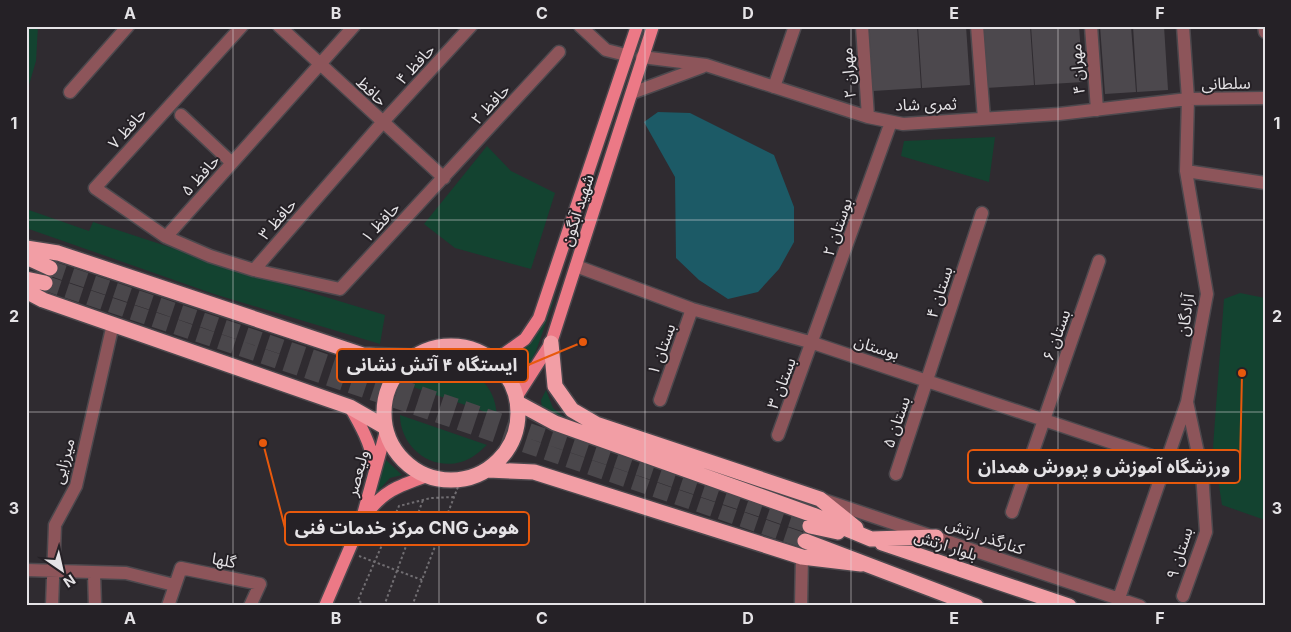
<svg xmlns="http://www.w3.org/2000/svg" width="1291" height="632" viewBox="0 0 1291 632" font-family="Inter,'Noto Sans Arabic',sans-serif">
	<rect width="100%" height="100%" fill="#2f2b30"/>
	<path fill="#134330" d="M26,26H38L36,61L26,95Z
		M995,137L989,182L901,156L904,141Z
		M487,146L511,171L555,193L531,269L455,248L424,224Z
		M26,209L89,231L93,222L273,281L385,315L380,344L214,294L26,228Z
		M558,289L536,351L520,382L517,371L510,361C536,334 544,324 558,289Z
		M1240,293L1265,298V520L1222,505L1213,447L1224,299Z
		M443,366C474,368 495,383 497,416L410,386L427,370Z
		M546,390L553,408L565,418L564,421L542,408L541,400Z
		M400,415L487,445C479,452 472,459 461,462C430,471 400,446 400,415Z
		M386,460L402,475L390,478L371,499Z"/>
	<path fill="#1c5a66" d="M658,112L690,113L774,155L794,207V242L779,269L758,292L728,299L699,280L676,258L675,177L644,122Z"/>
	<path fill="#4c484d" d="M869,26H917L921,88L873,91Z
		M918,26H966L970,85L922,88Z
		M982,26H1030L1034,85L986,88Z
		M1031,26H1079L1083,82L1035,85Z
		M1100,26H1131L1136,92L1105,94Z
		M1133,26H1164L1168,90L1137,92Z"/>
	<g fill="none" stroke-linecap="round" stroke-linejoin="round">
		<path stroke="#4a474b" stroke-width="15" stroke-dasharray="15 8" stroke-linecap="butt" d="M50,268L810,526
			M45,283L402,403L805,541"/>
		<g stroke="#4c484d" stroke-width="15">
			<path id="minor" d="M279,26L444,178
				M471,26L382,123L254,270L340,289L559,52
				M580,26L606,50L626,55
				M862,26L868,117
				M977,26L984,119
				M1091,26L1097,110
				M1264,26L1265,32
				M642,57L706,65L868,117L903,124L1059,114L1188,99L1265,98
				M774,87L795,26
				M70,92L128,26
				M632,93L702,67
				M181,115L232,163
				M1186,171L1265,183
				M166,237L95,188L242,26
				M576,266L692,309L813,343L1167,461
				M254,270L210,256L166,237L354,26
				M660,400L692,309
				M778,435L891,122
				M896,474L982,213
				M824,500L1140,606
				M1012,512L1099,261
				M26,570L126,573L174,585
				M94,573L95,606
				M1183,596L1206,532L1202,472L1187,402
				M1119,598L1187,402L1207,294L1186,171L1188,99L1183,26
				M52,606L55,525L76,486L113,324
				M168,606L181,568L260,584L250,606
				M801,606L802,557"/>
		</g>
		<g stroke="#4c484d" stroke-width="15">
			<path id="major" d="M494,361L525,339L539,318L637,26
				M517,396L551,343L653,26
				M350,407C361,426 370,442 374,464
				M365,516C383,491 398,486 427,476
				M325,606L361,522L386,431"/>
		</g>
		<g stroke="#4c484d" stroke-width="18">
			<path id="highway" d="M26,248L58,253L363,355L414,357
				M26,257L50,268
				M26,279L45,283
				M26,291L43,300L350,407L385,427
				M551,343L555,386L572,410L596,424L820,499L856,528
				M384 413a67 67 0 1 1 134 0a67 67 0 1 1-134 0Z
				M518,403L555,423L813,515L871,539L936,537
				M488,470L534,472L802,557L861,564
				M810,526L838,532
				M805,541L976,606
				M882,543L1069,606"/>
		</g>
		<path stroke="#716e72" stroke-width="2" stroke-dasharray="2.5 2.5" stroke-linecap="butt" d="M385,538L407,545
			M359,556L422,580
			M365,606L358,600L399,506L431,498L455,497
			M384,606L423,500
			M412,606L461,479"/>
		<use href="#minor" stroke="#8d555a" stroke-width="12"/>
		<use href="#major" stroke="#ec7986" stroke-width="12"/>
		<use href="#highway" stroke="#f29ea5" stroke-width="15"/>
	</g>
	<path fill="none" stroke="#e5e3e6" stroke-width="1" stroke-opacity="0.55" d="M233,26V606M439,26V606M645,26V606M851,26V606M1058,26V606M26,220H1265M26,412H1265"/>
	<g text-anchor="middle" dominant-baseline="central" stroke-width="4" stroke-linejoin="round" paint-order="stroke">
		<g font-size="16" fill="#e5e3e6" stroke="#252126">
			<text transform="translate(415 64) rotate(-47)">حافظ ۴</text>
			<text transform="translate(1077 69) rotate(-94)">مهران ۴</text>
			<text transform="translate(848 73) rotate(-94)">مهران ۲</text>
			<text transform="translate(1226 83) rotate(-1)">سلطانی</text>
			<text transform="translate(372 91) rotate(43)">حافظ</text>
			<text transform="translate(490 104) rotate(-47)">حافظ ۲</text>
			<text transform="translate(926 104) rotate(-1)">ثمری شاد</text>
			<text transform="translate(127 128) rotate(-48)">حافظ ۷</text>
			<text transform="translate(200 175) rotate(-48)">حافظ ۵</text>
			<text transform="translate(577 210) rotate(-72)">شهید آبگون</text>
			<text transform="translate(277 219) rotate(-49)">حافظ ۳</text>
			<text transform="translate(380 222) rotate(-47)">حافظ ۱</text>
			<text transform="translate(837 227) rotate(-71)">بوستان ۲</text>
			<text transform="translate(939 292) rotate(-72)">بستان ۴</text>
			<text transform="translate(1185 315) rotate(-82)">آزادگان</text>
			<text transform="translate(1056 335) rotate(-70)">بستان ۶</text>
			<text transform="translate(877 347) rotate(18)">بوستان</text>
			<text transform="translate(661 349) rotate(-70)">بستان ۱</text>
			<text transform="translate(781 383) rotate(-69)">بستان ۳</text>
			<text transform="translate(896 422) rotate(-71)">بستان ۵</text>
			<text transform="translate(63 461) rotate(-75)">میرزایی</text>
			<text transform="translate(357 473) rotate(-75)">ولیعصر</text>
			<text transform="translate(985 536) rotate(19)">کنارگذر ارتش</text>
			<text transform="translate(946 545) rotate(18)">بلوار ارتش</text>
			<text transform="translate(1179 553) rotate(-72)">بستان ۹</text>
			<text transform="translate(224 560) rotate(11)">گلها</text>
		</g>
	</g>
	<path fill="none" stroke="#e8590c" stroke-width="2" d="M583 342L528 365M1242 373L1240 466M263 443L285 528"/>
	<g fill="#e8590c" stroke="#252126" stroke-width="2">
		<circle cx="583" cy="342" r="5"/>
		<circle cx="1242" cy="373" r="5"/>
		<circle cx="263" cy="443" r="5"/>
	</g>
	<g fill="#252126" stroke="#e8590c" stroke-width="2">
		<rect x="337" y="349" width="191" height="33" rx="5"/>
		<rect x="968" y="450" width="272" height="33" rx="5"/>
		<rect x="285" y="512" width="244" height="33" rx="5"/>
	</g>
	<g font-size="18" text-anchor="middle" font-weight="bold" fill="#e5e3e6">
		<text x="432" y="371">ایستگاه ۴ آتش نشانی</text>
		<text x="1104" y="473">ورزشگاه آموزش و پرورش همدان</text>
		<text x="407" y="534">مرکز خدمات فنی CNG هومن</text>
	</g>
	<rect width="1291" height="632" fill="none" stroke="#252126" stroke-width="55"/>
	<g transform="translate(62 570) rotate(146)" stroke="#252126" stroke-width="4" paint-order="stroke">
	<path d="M0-4L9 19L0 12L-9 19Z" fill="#e5e3e6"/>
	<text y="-8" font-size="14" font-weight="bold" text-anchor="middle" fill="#e5e3e6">N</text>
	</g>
	<rect x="28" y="28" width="1236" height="576" fill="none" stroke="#e5e3e6" stroke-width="2"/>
	<g font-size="16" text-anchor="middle" font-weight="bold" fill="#e5e3e6">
		<text x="130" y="19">A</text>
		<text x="336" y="19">B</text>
		<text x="542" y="19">C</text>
		<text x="748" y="19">D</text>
		<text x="954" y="19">E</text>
		<text x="1160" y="19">F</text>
		<text x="14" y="129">1</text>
		<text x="1277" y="129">1</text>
		<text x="14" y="322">2</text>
		<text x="1277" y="322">2</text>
		<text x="14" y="514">3</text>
		<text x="1277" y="514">3</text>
		<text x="130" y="624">A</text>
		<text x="336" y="624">B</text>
		<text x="542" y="624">C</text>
		<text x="748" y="624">D</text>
		<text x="954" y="624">E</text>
		<text x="1160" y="624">F</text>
	</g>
</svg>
